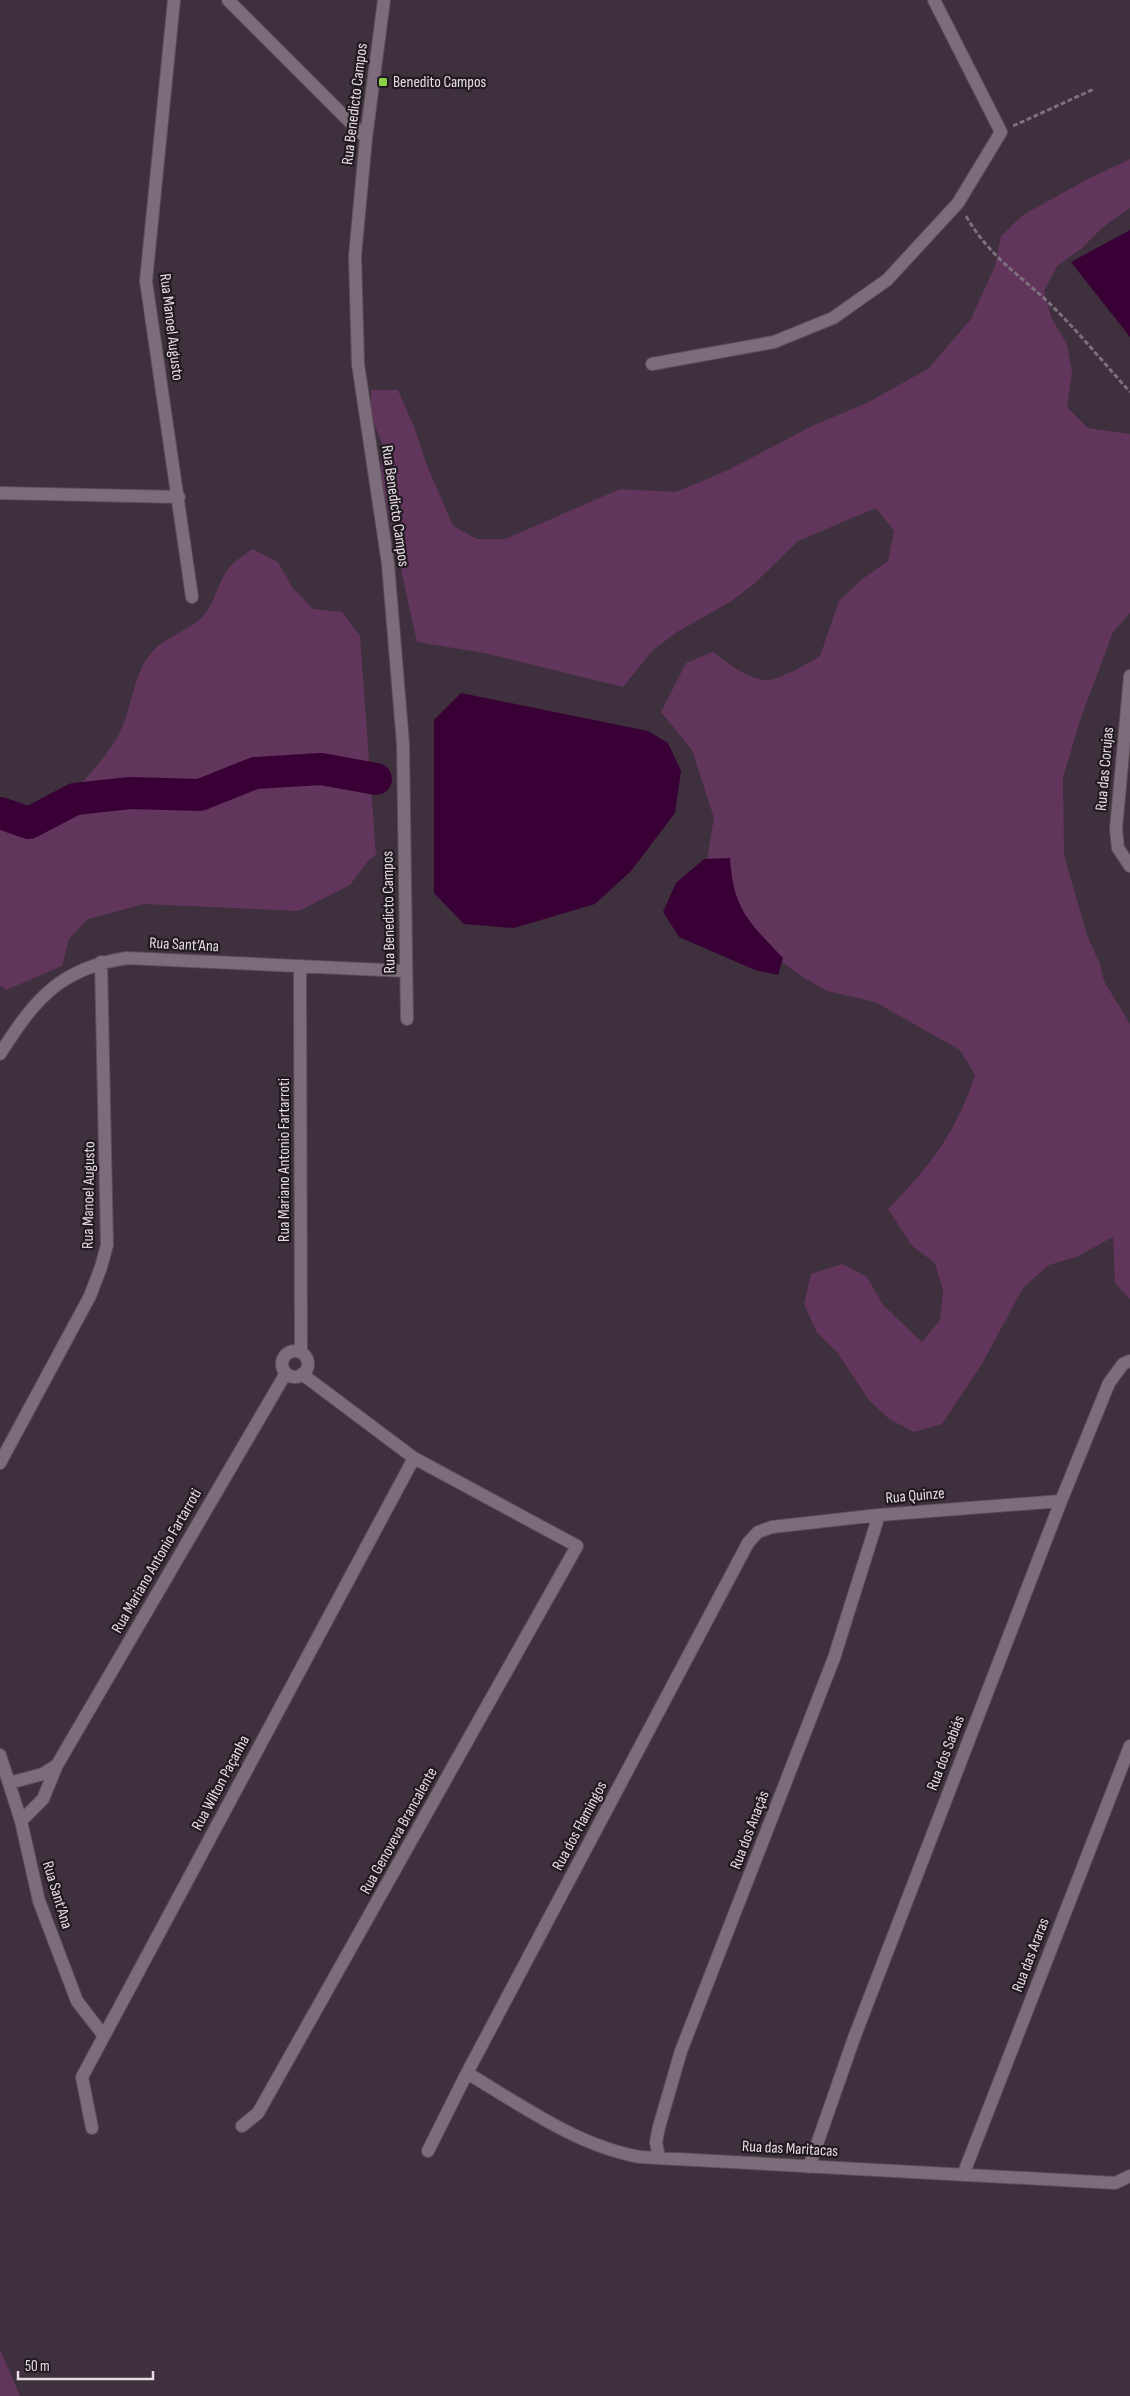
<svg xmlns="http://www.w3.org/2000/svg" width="1130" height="2396" viewBox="0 0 1130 2396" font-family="'Sofia Sans Condensed',sans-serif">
	<rect width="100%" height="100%" fill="#3e303c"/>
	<path fill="#62355d" d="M1130,159V208L1103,227L1081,249L1057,266L1044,291L1052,319L1067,344L1072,373L1067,407L1088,428L1130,434V613L1113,632L1080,720L1063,778L1064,855L1087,935L1100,964L1104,981L1130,1024V1299L1115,1283L1113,1237L1076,1257L1049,1265L1023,1288L982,1364L942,1424L914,1432L889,1419L869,1400L837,1352L817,1333L804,1304L811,1274L842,1264L867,1277L883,1305L922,1342L940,1320L943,1291L935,1263L912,1246L888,1209C930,1166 956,1133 975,1075L960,1050L875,1002L827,991L801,976L738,929L704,877L714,818L692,750L661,712L686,663L713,652C727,662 744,677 763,680C777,682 807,664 820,656L839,601L861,580L888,561L894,531L876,508L798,541L754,584L730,602L677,632L653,650L623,687L484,653L417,642L380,475L382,443L371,417V390H398L415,429L426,463L453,526L477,539H505L620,489L676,492L728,470L814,425L867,403L929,368L971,319L995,266L1001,236L1023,215L1086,180Z
		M252,549L278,562L292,587L313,609L342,612L360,636L376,855L367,862L350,885L299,911L144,904L88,919L69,939L62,966L6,990L0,986V828C44,829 101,769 120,732C133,706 132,675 152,652C163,638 197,626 204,615C215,601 218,582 229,568C234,561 245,555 252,549Z
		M0,2349L20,2396H0Z"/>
	<path fill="#390036" d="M1130,230V337L1071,262Z
		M461,693L648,731L668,743L681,771L675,813L631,871L595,904L514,928L464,924L434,893V720Z
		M730,858C733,909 749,922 783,958L778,975L755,970L679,937L663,912L676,883L704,859Z"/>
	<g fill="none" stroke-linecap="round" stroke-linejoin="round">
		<path stroke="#390036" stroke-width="32" d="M0,813L29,823L75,799L130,793L200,795L255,773L321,769L376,779"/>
		<g stroke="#5b4f59" stroke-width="14">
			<path id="street" d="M174,0L146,281L192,597
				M228,0L366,138
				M384,0L366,138L355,256L358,364L388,564L403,744L407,1019
				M652,364L774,342L833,318L887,280L958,203L1001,132L934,0
				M0,493L179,497
				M1130,676L1116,829L1118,848L1130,866
				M300,968L301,1352
				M0,1054C35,999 60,968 127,958L405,971
				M282 1364a13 13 0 1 1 26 0a13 13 0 1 1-26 0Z
				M0,1463L90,1296L101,1267L107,1245L101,962
				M0,1755L21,1821L39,1901L77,2001L104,2036
				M9,1783L43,1774L57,1765
				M21,1821L43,1799L57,1765L286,1373
				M467,2073C521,2105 577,2146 640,2157L1115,2183L1130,2176
				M242,2126L258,2113L577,1546L414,1458L302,1374
				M92,2128L82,2077L414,1458
				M428,2151L467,2073L748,1543L758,1532L772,1527L879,1515L1061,1501
				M659,2158L656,2142L659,2127L681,2051L834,1658L879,1515
				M809,2167L854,2038L1061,1501L1109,1383L1123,1364L1130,1361
				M963,2175L1130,1746"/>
		</g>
		<path stroke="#7c707a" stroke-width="3" stroke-dasharray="5 2.5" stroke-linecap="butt" d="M1013,126L1094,89
			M966,216C990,257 1015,271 1048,302C1077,330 1103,362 1130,392"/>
		<use href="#street" stroke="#7d6d7b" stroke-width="12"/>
	</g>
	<rect fill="#89cf48" stroke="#211a20" stroke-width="2" x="378" y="77" width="10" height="10" rx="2.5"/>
	<g text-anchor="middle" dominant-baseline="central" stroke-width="4.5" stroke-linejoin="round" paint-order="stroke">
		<g font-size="16" fill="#e6dce4" stroke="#211a20" text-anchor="start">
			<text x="393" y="82">Benedito Campos</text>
		</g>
		<g font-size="16" fill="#e6dce4" stroke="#211a20">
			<text transform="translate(355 104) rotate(-83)">Rua Benedicto Campos</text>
			<text transform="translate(171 327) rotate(83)">Rua Manoel Augusto</text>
			<text transform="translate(395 506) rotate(82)">Rua Benedicto Campos</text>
			<text transform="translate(1105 769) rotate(-85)">Rua das Corujas</text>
			<text transform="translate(389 912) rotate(-91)">Rua Benedicto Campos</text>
			<text transform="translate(184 945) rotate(3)">Rua Sant’Ana</text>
			<text transform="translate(284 1160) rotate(-90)">Rua Mariano Antonio Fartarroti</text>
			<text transform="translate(89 1195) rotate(-89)">Rua Manoel Augusto</text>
			<text transform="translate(915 1496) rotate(-5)">Rua Quinze</text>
			<text transform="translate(157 1561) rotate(-60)">Rua Mariano Antonio Fartarroti</text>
			<text transform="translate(946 1753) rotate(-69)">Rua dos Sabiás</text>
			<text transform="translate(221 1783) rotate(-62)">Rua Wilton Paçanha</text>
			<text transform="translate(580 1826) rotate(-62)">Rua dos Flamingos</text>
			<text transform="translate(750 1830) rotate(-69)">Rua dos Anaçãs</text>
			<text transform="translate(399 1831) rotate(-61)">Rua Genoveva Brancalente</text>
			<text transform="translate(57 1895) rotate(73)">Rua Sant’Ana</text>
			<text transform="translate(1031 1955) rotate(-69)">Rua das Araras</text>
			<text transform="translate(790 2149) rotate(3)">Rua das Maritacas</text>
		</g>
	</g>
	<path d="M18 2371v8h135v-8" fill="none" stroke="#e6dce4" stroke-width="2.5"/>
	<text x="25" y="2371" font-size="15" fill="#e6dce4" stroke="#211a20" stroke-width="4" paint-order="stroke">50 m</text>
</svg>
